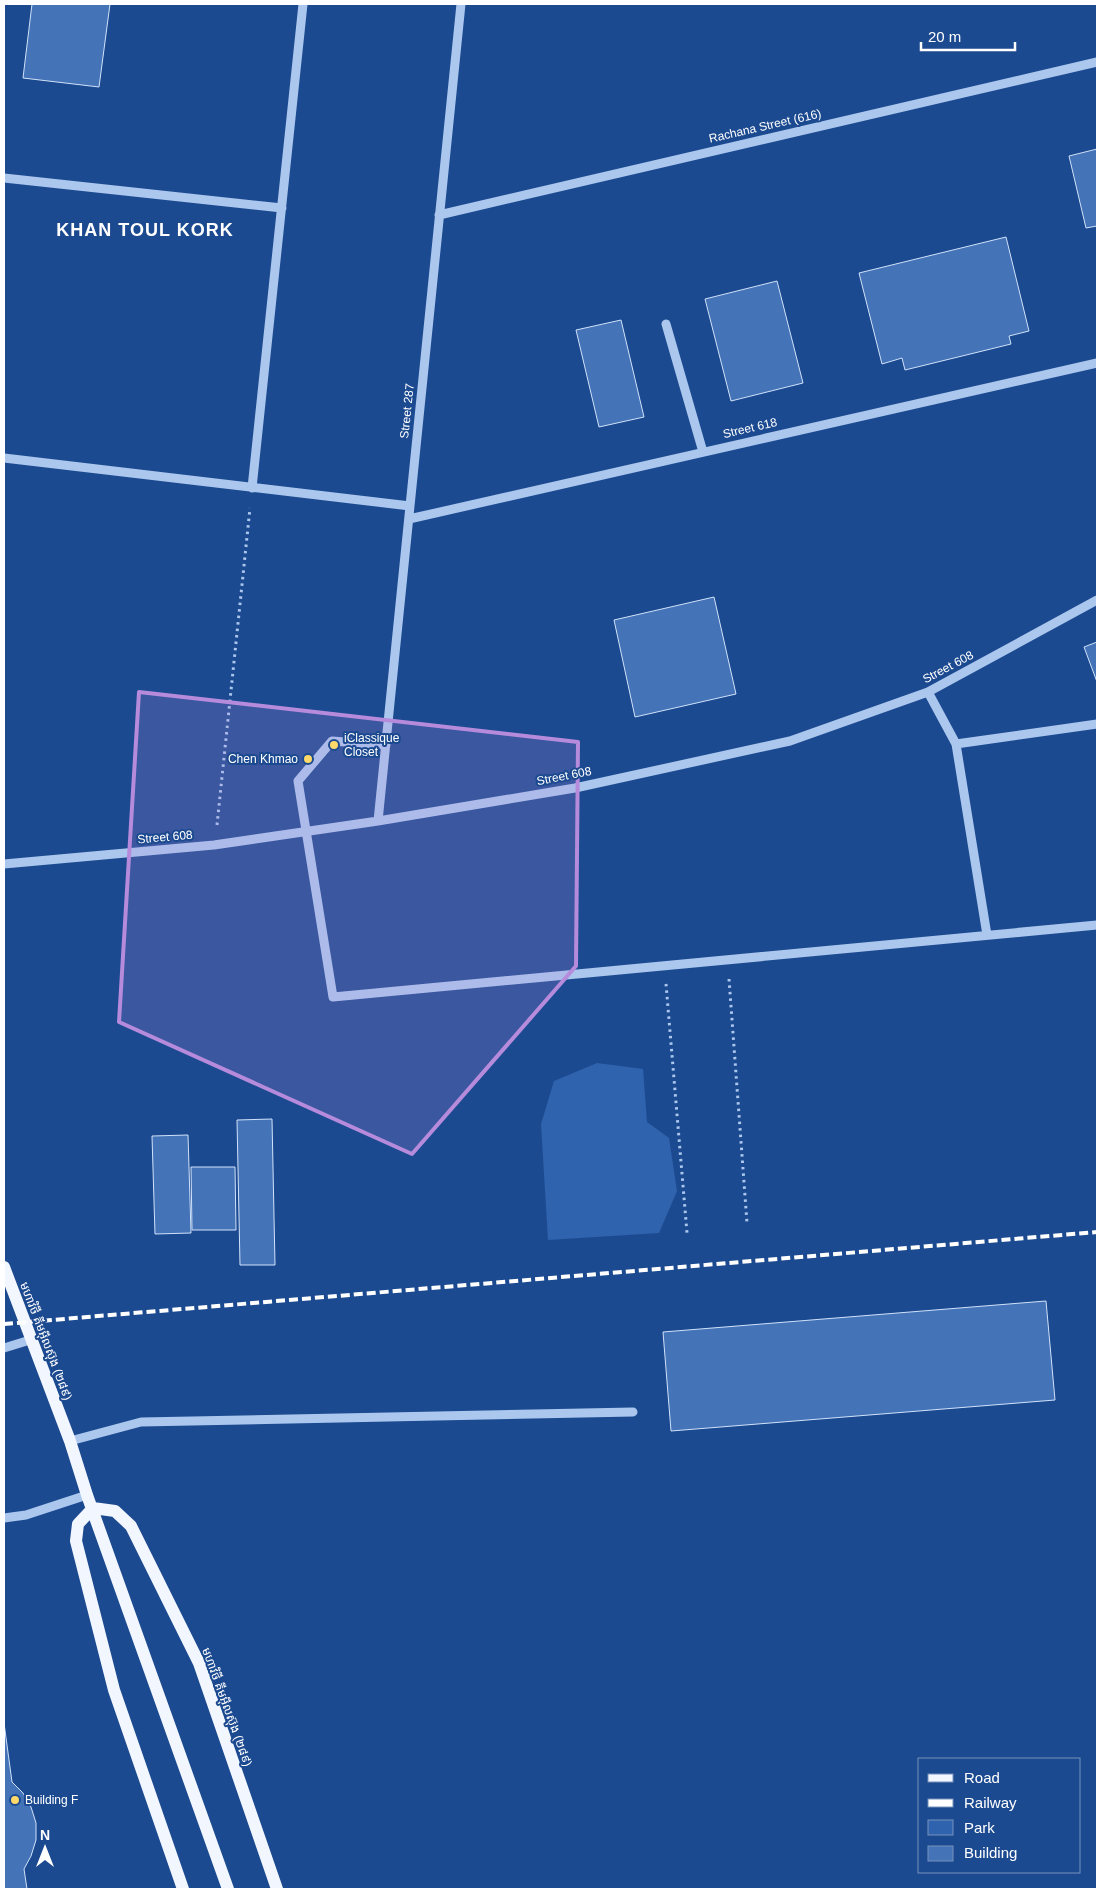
<svg xmlns="http://www.w3.org/2000/svg" width="1101" height="1893" viewBox="0 0 1101 1893" font-family="Helvetica,'Noto Sans Khmer',sans-serif">
	<rect width="100%" height="100%" fill="#1c4a90"/>
	<path fill="#2f63ad" d="M597,1063L643,1069L647,1122L669,1138L677,1191L659,1233L548,1240L541,1124L554,1081Z"/>
	<path fill="#4473b7" stroke="#d1e2fa" d="M32,4H110L99,87L23,78Z
		M1097,149V226L1086,228L1069,156Z
		M1006,237L1029,331L1009,336L1011,344L905,370L902,358L882,364L859,273Z
		M777,281L803,383L731,401L705,299Z
		M621,320L644,417L599,427L576,330Z
		M714,597L736,694L635,717L614,620Z
		M1097,642V682L1084,647Z
		M272,1119L275,1265H240L237,1120Z
		M188,1135L191,1233L155,1234L152,1136Z
		M191,1167H235L236,1230H192Z
		M1046,1301L1055,1400L671,1431L663,1332Z
		M4,1723L12,1782L23,1793L31,1807L36,1823V1840L31,1856L24,1869L27,1889H4Z"/>
	<g fill="none" stroke-linecap="round" stroke-linejoin="round">
		<path stroke="#abc7ee" stroke-width="3" stroke-dasharray="2.5 4" stroke-linecap="butt" d="M217,825L250,508
			M729,979L747,1223
			M666,984L687,1233"/>
		<path stroke="#abc7ee" stroke-width="9" d="M4,178L282,208
			M439,215L1097,62
			M666,324L703,452
			M4,458L410,506
			M252,488L303,4
			M409,519L1097,363
			M928,692L956,744L987,935
			M956,744L1097,724
			M386,745L332,741L298,781L333,997L1097,925
			M378,821L461,4
			M4,864L214,845L378,821L575,788L790,741L928,692L1097,600
			M4,1348L30,1340
			M70,1441L141,1422L633,1412
			M4,1518L26,1515L87,1495"/>
		<path stroke="#f2f6ff" stroke-width="12" d="M4,1267L70,1441L87,1495L228,1889
			M93,1508L115,1511L131,1526L199,1663L277,1889
			M93,1508L78,1524L76,1541L114,1690L183,1889"/>
		<path stroke="#fff" stroke-width="4" stroke-dasharray="9 4" stroke-linecap="butt" d="M4,1324L1097,1232"/>
	</g>
	<path fill="#b68bdc" fill-opacity="0.2" stroke="#b68bdc" stroke-width="4" stroke-linejoin="round" d="M139,692L578,742L576,966L412,1154L119,1022Z"/>
	<g fill="#fed969" stroke="#1c4a90" stroke-width="2">
		<circle cx="334" cy="745" r="5"/>
		<circle cx="308" cy="759" r="5"/>
		<circle cx="15" cy="1800" r="5"/>
	</g>
	<g text-anchor="middle" dominant-baseline="central" stroke-width="4" stroke-linejoin="round" paint-order="stroke">
		<g font-size="12" fill="#fff" stroke="#1c4a90">
			<text transform="translate(765 126) rotate(-13)">Rachana Street (616)</text>
			<text transform="translate(407 411) rotate(-84)">Street 287</text>
			<text transform="translate(750 428) rotate(-13)">Street 618</text>
			<text transform="translate(948 667) rotate(-28)">Street 608</text>
			<text transform="translate(564 776) rotate(-11)">Street 608</text>
			<text transform="translate(165 837) rotate(-5)">Street 608</text>
			<text transform="translate(46 1341) rotate(69)">មហាវិថី គីមអ៊ីលស៊ុង (២៨៩)</text>
			<text transform="translate(227 1707) rotate(70)">មហាវិថី គីមអ៊ីលស៊ុង (២៨៩)</text>
		</g>
		<g font-size="12" fill="#fff" stroke="#1c4a90" text-anchor="start">
			<text x="344" y="738">iClassique<tspan x="344" dy="14">Closet</tspan></text>
			<text x="298" y="759" text-anchor="end">Chen Khmao</text>
			<text x="25" y="1800">Building F</text>
		</g>
		<g font-size="18" font-weight="bold" letter-spacing="1" fill="#fff" stroke="#1c4a90">
			<text x="145" y="230">KHAN TOUL KORK</text>
		</g>
	</g>
	<rect width="1101" height="1893" fill="none" stroke="#ffffff" stroke-width="10"/>
	<rect x="918" y="1758" width="162" height="115" fill="#1c4a90" stroke="#7792bc"/>
	<rect x="928" y="1774" width="25" height="8" fill="#f2f6ff" stroke="#7792bc"/>
	<text x="964" y="1783" font-size="15" fill="#ffffff">Road</text>
	<rect x="928" y="1799" width="25" height="8" fill="#ffffff" stroke="#7792bc"/>
	<text x="964" y="1808" font-size="15" fill="#ffffff">Railway</text>
	<rect x="928" y="1820" width="25" height="15" fill="#2f63ad" stroke="#7792bc"/>
	<text x="964" y="1833" font-size="15" fill="#ffffff">Park</text>
	<rect x="928" y="1846" width="25" height="15" fill="#4473b7" stroke="#7792bc"/>
	<text x="964" y="1858" font-size="15" fill="#ffffff">Building</text>
	<g transform="translate(45 1848)" stroke="#1c4a90" stroke-width="4" paint-order="stroke">
	<path d="M0-4L9 19L0 12L-9 19Z" fill="#ffffff"/>
	<text y="-8" font-size="14" font-weight="bold" text-anchor="middle" fill="#ffffff">N</text>
	</g>
	<path d="M921 42v8h94v-8" fill="none" stroke="#ffffff" stroke-width="2.5"/>
	<text x="928" y="42" font-size="15" fill="#ffffff" stroke="#1c4a90" stroke-width="4" paint-order="stroke">20 m</text>
</svg>
